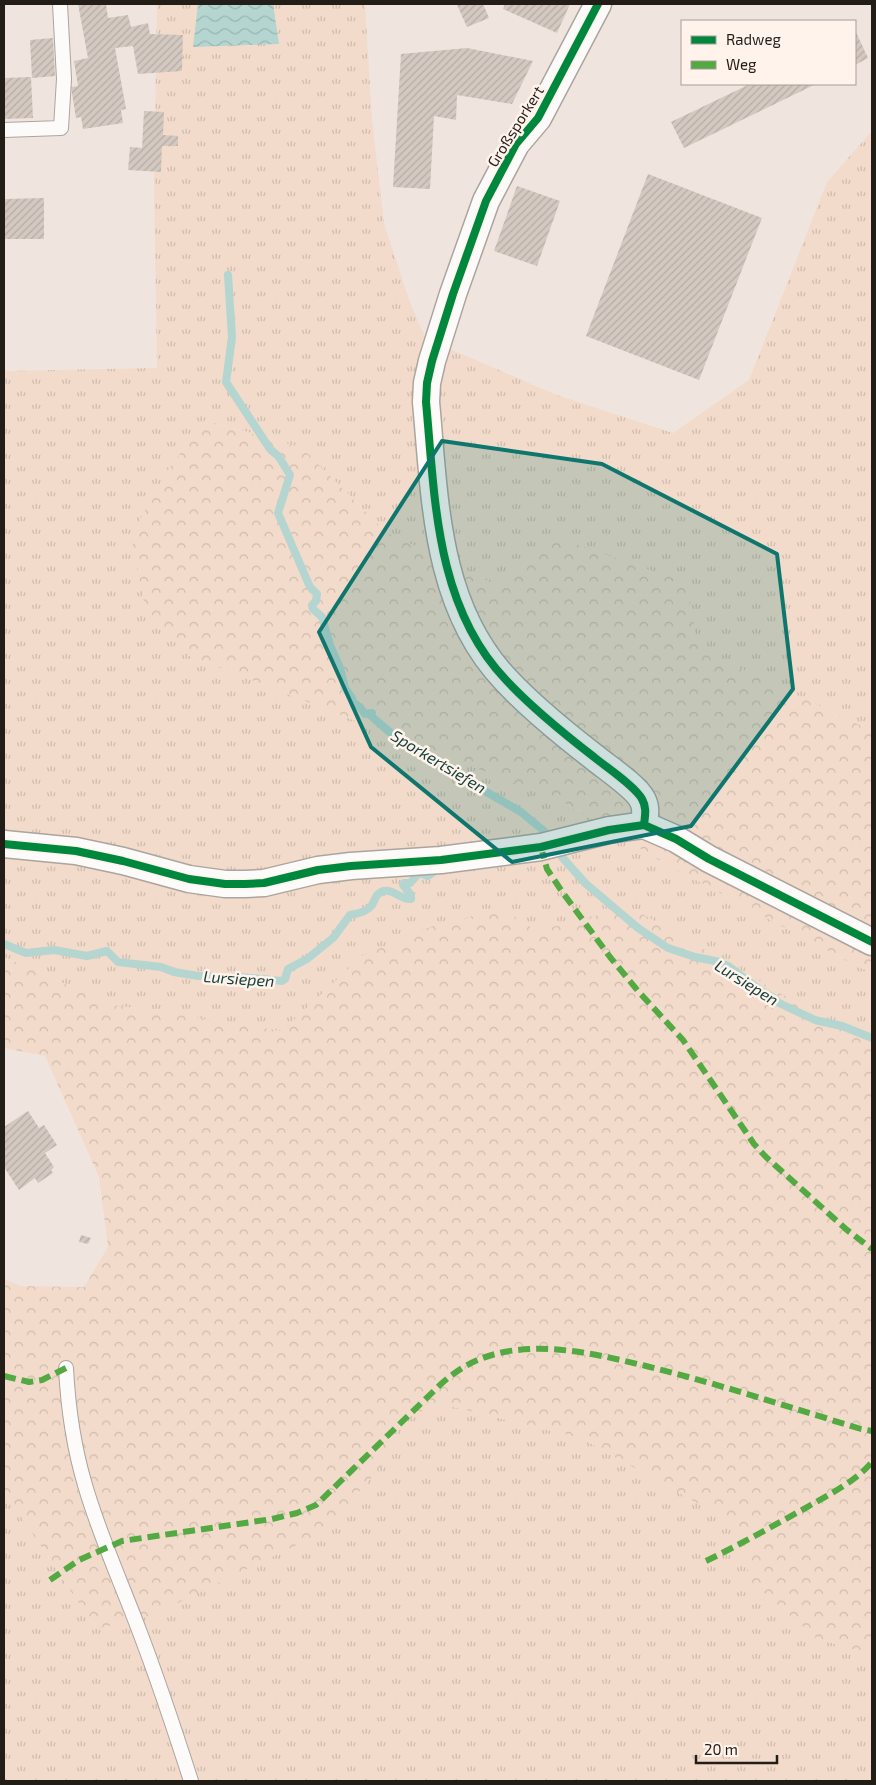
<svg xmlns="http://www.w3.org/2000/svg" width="876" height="1785" viewBox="0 0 876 1785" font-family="'Exo 2',sans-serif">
	<defs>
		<pattern id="grass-tufts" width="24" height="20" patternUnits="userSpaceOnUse" patternTransform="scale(1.25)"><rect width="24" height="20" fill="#f2dbca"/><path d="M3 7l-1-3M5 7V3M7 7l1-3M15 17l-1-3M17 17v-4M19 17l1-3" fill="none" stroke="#cfbcad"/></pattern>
		<pattern id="forest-crowns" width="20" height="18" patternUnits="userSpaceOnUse" patternTransform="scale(1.25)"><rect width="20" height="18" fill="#f2dbca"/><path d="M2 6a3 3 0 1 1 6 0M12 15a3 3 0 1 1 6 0" fill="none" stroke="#cfbcad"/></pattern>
		<pattern id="water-waves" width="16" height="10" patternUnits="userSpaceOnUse" patternTransform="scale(1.25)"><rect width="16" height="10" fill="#b4d5d0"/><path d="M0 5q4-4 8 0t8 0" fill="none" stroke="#9ab6b2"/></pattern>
		<pattern id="building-hatch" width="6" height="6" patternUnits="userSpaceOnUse" patternTransform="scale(1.25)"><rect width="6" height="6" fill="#d4c9c1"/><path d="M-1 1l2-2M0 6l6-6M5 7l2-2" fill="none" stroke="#b6aca5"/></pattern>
	</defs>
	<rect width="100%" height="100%" fill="#f0e5de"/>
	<path fill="url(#grass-tufts)" d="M157,4H365L372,119L384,223L408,297L425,338L557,395L673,433L749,380L827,182L872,131V731L698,648L559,538L498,586L386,532L302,448L206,420L168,470L188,655L565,803L659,860L858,967L872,972V1041L841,1028L630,907L536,931L506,911L362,956L282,1032L113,1005L4,957V371L157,368L154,182Z
		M441,1404L581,1438L754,1535L816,1638L872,1655V1781H4V1491L96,1629L384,1464L402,1418Z"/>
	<path fill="url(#forest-crowns)" d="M205,420L302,448L386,532L498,586L559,538L687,583L698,648L872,731V972L858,967L659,860L565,803L188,655L145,607L131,535L168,470Z
		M630,907L841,1028L872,1041V1655L816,1638L746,1577L754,1535L581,1438L441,1404L402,1419L384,1464L323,1532L151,1616L96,1629L4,1491V1279L21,1286L84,1287L108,1247L99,1177L45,1056L4,1048V957L113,1005L282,1031L362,956L440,923L506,911L536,931Z"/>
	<path fill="url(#water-waves)" d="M198,4H273L279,44L193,47Z"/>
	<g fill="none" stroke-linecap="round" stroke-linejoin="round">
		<path stroke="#b4d5d0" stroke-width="8" d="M228,275L232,337L226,382L270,449L279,457L290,475L278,513L310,587L317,594L316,601L312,605L313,609L322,617L330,645L340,668L345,688L352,698L354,705L360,707L365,714L372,713L371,716C382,725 409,751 422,751L452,772L521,812L544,831
			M562,857L585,883L638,928L668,948L695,957L720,962L728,966L760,990L774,998L779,1003L815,1020L842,1026L872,1038
			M4,944L26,953L54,950L87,956L107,951L118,962L161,967L174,972L198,976H213L226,980L240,977L282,981L285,979L288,969L307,959L333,938L350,915C357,914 367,912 372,905C375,900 375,895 381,892C393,887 400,900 411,899V895L403,885L404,883H410L419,873L428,876L438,869"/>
	</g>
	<path fill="url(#building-hatch)" d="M78,4H106L108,18L128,15L131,27L148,23L150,34L183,35L182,71L138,74L133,46L115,48L126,109L121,110L123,123L83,129L81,117L76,118L71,87L78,86L74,61L88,58Z
		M460,4H483L489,18L467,27L457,5Z
		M505,4H570L557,33L503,9Z
		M855,30L868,58L855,65Z
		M53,38L55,76L32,78L30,40Z
		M467,48L533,61L512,104L457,95L456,120L434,116L430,189L393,187L401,54Z
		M31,77L33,118L4,119V78Z
		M750,84H816L684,148L671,122Z
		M144,111L164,112L163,135L178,136V146H162L161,172L128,170L130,147L142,148Z
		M648,174L762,218L699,380L586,336Z
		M517,186L560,201L537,266L494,251Z
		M44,198V239H4V199Z
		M28,1111L39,1128L44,1125L57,1145L45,1153L54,1167L51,1170L53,1173L38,1183L35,1178L19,1190L4,1167V1127Z
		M81,1235L91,1238L88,1244L79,1242Z"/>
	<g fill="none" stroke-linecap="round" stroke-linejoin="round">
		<g stroke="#aca49e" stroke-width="16">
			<path id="service" d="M4,130L61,128L64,79L60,4
				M66,1368C68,1407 74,1448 85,1485C99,1534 121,1582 139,1630C158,1680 175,1731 191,1781"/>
		</g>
		<g stroke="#aca49e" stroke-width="29">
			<path id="minor" d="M598,4L538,118L516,144L486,201L453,294L432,361L427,383L426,402C435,497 435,606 506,680C532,708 563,733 594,757C606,767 635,786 642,799C647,808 645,815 644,825
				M4,844L76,851L123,861L189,879L225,884H245L264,883L318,870L351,866L441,860L541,847L609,830L644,825L676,839L709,859L872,942"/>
		</g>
		<use href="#service" stroke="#fdfbfa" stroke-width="14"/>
		<use href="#minor" stroke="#fdfbfa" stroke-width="26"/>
		<path stroke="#53a942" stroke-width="6" stroke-dasharray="12 6" stroke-linecap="butt" d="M541,847L547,869L563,893L610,957L638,991L683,1040L754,1144L766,1157L847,1230L872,1249
			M4,1376L29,1382L42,1380L66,1368
			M706,1561C741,1544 775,1525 809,1506C830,1494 856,1481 872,1462
			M50,1580L79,1560L122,1541L272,1519L297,1513L316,1505L441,1384C460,1367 479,1357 504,1352C551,1343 600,1355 646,1366C719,1384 789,1407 861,1429L872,1431"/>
		<g stroke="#fff3eb" stroke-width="11">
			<path id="cycleway" d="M598,4L538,118L516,144L486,201L453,294L432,361L427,383L426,402C435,497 435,606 506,680C532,708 563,733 594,757C606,767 635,786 642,799C647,808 645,815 644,825
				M4,844L76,851L123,861L189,879L225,884H245L264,883L318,870L351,866L441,860L541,847L609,830L644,825L676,839L709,859L872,942"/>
		</g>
		<use href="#cycleway" stroke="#00873e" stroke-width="8"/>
	</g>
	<path fill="#0f766e" fill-opacity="0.2" stroke="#0f766e" stroke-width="4" stroke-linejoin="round" d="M442,441L602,464L777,554L793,689L691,826L512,862L371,747L319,632Z"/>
	<g text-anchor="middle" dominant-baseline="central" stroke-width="5" stroke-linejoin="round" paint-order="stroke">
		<g font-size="15" fill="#231d18" stroke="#fff3eb">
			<text transform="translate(515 126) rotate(-58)">Großsporkert</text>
		</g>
		<g font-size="16" font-style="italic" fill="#13423f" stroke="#fff3eb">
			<text transform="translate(439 761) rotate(31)">Sporkertsiefen</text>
			<text transform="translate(239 978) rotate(4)">Lursiepen</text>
			<text transform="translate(747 982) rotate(32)">Lursiepen</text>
		</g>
	</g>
	<rect width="876" height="1785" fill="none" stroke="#231d18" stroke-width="10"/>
	<rect x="681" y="20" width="175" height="65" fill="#fff3eb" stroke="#a79d97"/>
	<rect x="691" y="36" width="25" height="8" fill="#00873e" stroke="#a79d97"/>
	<text x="726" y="45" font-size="15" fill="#231d18">Radweg</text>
	<rect x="691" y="61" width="25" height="8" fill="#53a942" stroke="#a79d97"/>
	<text x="726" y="70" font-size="15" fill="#231d18">Weg</text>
	<path d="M696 1755v8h81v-8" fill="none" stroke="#231d18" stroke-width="2.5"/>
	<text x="704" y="1755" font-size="15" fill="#231d18" stroke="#fff3eb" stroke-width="4" paint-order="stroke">20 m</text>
</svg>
